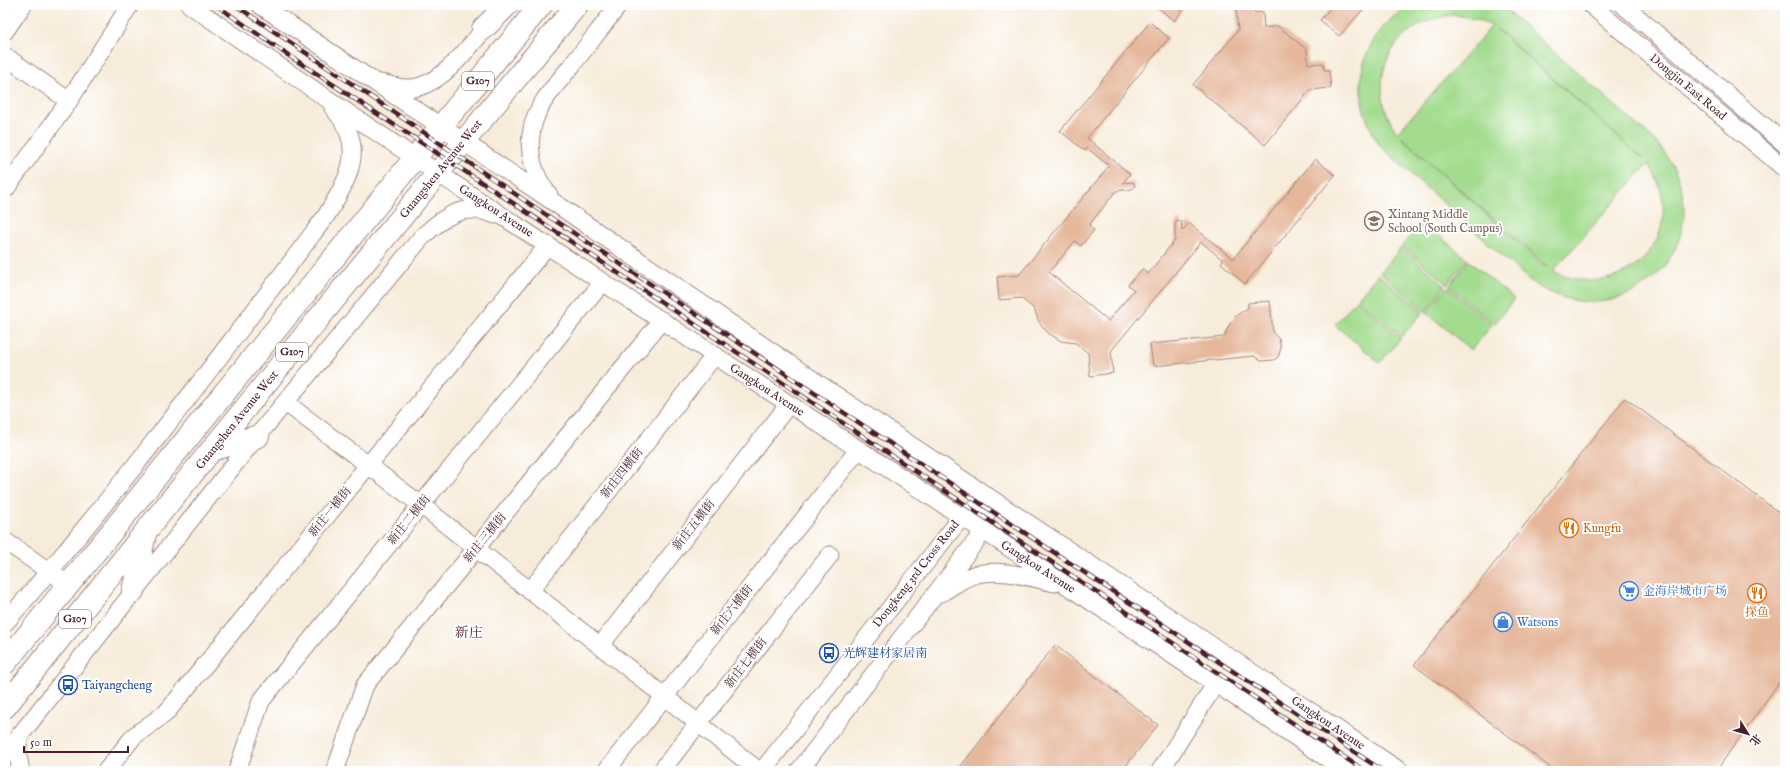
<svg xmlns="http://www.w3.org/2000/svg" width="1790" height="776" viewBox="0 0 1790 776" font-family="'IM FELL English','Noto Serif SC',serif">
	<rect width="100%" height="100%" fill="#fff"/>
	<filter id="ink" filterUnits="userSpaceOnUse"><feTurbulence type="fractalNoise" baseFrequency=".025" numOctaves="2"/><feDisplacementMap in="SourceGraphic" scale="8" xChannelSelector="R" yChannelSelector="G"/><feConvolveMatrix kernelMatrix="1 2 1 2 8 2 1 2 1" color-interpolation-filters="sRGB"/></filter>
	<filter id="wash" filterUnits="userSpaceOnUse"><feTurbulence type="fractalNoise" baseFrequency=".012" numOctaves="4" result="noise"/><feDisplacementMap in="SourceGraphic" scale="16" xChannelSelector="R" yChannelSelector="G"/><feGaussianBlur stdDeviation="0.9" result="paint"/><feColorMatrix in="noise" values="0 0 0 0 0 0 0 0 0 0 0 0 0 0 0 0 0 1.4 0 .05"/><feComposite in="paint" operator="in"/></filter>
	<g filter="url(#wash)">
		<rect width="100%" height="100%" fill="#f7ecda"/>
		<path fill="#a3dc8e" stroke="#767e5c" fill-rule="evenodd" d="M1410,5H1498L1503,7L1654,140C1738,229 1629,353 1529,280L1380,146C1347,95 1357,37 1410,5ZM1456,15L1480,20L1492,26L1397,133C1361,79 1393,19 1456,15ZM1496,29L1502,33L1643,159ZM1401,137L1548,267L1542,264ZM1648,164C1695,231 1626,308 1553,271Z
			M1423,222L1468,260L1447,284L1402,246Z
			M1401,248L1445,286L1425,311L1380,272Z
			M1469,261L1514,299L1494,324L1449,286Z
			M1378,274L1423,312L1402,336L1357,299Z
			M1447,287L1492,325L1471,350L1426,312Z
			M1356,300L1401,338L1380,363L1335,325Z"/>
		<g id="blocks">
			<path fill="#e6b79b" d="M1155,5H1187L1174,21Z
				M1333,5H1367L1339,36L1320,20Z
				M1254,8L1255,13L1263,12L1264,28L1278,26L1307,50L1308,64L1323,63L1324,70H1329L1331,88L1310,90L1265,145L1193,85L1238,30L1236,10Z
				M1150,22L1169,38L1087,138L1130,174L1123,183L1133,182L1135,186L1132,189L1116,191L1089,225L1094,230L1081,246L1075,241L1049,272L1108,321L1134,290L1128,285L1142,269L1148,274L1175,240V224L1177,220L1181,221L1182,231L1189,223L1233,259L1315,159L1335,175L1245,284L1221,263L1223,260L1201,242L1111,351L1113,373L1090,376L1088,353L1076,343L1061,341L1048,333L1039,322L1034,309L1021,298L999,300L997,277L1019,275L1109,166L1087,148L1085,151L1060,131Z
				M1270,301L1273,333L1279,339L1281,348L1278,357L1274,360L1261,361L1254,356L1153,366L1150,344L1224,337L1229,325L1237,315L1248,308V303Z
				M1625,398L1785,517V674L1716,771H1555L1414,665Z
				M1055,645L1158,725L1122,771H957Z"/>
		</g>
	</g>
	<g filter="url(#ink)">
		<use href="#blocks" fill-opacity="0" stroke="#a08682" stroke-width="1"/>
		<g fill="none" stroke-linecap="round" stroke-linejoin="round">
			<g stroke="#a08682" stroke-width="19">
				<path id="minor" d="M190,5C570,268 963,512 1346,771
					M260,5L555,203L819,384L1400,771
					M1591,5L1785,169
					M1623,5L1785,144
					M5,31L23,5
					M5,56L69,101
					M381,83C391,85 401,89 412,88C443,85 472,43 491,21
					M5,190L69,101L130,5
					M549,195C534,177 527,153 532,129C536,105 557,84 572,65C588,45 603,25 619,5
					M286,403L421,505L759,771
					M5,541L59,578
					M530,591L715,355
					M941,593C953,586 964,577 977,574C1002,568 1031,578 1055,583
					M5,623C118,493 222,354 326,216C349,178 368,147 333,108
					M600,646L789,404
					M20,735L17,751L21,771
					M5,754L245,451L421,238C444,216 463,202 495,215
					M106,771L134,736L166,713L548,245
					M237,771L261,701L603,282
					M335,771L365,685L662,320
					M606,771L858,450
					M661,771L830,555
					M762,771L961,518L989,498
					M799,771L983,532L989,498
					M1160,771L1216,683"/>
			</g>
			<g stroke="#a08682" stroke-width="24">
				<path id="highway" d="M483,29L507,5
					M212,450L258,436
					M133,591L145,534
					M5,663L415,158L541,5
					M5,707C193,471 384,237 577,5"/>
			</g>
			<use href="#minor" stroke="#fff" stroke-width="17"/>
			<use href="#highway" stroke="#fff" stroke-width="22"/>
			<g stroke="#4a1f2b" stroke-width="4.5">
				<path id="rail" d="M216,5L282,51L522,209L1365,771
					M235,5L527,202L1383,771"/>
			</g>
			<use href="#rail" stroke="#fff" stroke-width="3" stroke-dasharray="9" stroke-linecap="butt"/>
		</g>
	</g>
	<defs>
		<g id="school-ring" transform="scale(1)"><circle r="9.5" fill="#fff" stroke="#8d6e63" stroke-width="1.5"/><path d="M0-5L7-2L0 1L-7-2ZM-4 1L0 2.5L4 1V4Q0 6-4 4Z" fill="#8d6e63"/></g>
		<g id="restaurant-ring" transform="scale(1)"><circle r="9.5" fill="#fff" stroke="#e8710a" stroke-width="1.5"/><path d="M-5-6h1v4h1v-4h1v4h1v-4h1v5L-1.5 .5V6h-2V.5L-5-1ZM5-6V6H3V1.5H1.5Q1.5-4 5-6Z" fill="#e8710a"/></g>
		<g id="supermarket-ring" transform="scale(1)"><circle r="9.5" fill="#fff" stroke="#3f7fe0" stroke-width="1.5"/><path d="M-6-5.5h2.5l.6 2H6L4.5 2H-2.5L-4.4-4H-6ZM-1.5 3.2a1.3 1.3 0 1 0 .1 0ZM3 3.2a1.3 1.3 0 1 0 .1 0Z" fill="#3f7fe0"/></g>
		<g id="shop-ring" transform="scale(1)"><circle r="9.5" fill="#fff" stroke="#3f7fe0" stroke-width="1.5"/><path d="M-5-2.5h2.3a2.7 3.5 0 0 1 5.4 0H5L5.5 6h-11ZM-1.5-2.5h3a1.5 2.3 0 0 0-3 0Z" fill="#3f7fe0"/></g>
		<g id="bus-ring" transform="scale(1)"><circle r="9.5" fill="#fff" stroke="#1a4fb4" stroke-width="1.5"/><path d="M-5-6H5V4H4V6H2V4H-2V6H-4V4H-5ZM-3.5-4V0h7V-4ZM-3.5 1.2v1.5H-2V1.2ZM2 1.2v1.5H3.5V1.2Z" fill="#1a4fb4"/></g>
	</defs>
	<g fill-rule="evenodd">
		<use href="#school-ring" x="1374" y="221"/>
		<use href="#restaurant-ring" x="1569" y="528"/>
		<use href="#supermarket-ring" x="1629" y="591"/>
		<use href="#restaurant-ring" x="1757" y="593"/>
		<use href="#shop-ring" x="1503" y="622"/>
		<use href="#bus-ring" x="829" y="653"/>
		<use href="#bus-ring" x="68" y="685"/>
	</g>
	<g text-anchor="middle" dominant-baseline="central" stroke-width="4" stroke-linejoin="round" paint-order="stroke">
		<g fill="#fff" stroke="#80626b" stroke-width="1">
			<rect x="462" y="72" width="32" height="18" rx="3"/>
			<rect x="276" y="343" width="32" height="18" rx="3"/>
			<rect x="59" y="610" width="32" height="18" rx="3"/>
		</g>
		<g font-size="11" font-weight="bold" fill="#4a1f2b">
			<text x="478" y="81">G107</text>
			<text x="292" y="352">G107</text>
			<text x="75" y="619">G107</text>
		</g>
		<g font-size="12" fill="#4a1f2b" stroke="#fff">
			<text transform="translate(1688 87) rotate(40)">Dongjin East Road</text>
			<text transform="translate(441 169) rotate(-51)">Guangshen Avenue West</text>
			<text transform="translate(496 211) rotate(33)">Gangkou Avenue</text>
			<text transform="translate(767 390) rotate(33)">Gangkou Avenue</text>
			<text transform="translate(237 420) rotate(-51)">Guangshen Avenue West</text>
			<text transform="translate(622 473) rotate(-52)">新庄四横街</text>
			<text transform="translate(330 512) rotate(-51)">新庄一横街</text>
			<text transform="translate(409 520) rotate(-51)">新庄二横街</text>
			<text transform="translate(694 525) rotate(-52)">新庄五横街</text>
			<text transform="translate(485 538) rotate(-51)">新庄三横街</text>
			<text transform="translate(1038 567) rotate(33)">Gangkou Avenue</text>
			<text transform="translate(916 574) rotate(-52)">Dongkeng 3rd Cross Road</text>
			<text transform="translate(732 610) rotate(-52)">新庄六横街</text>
			<text transform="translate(746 663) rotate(-52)">新庄七横街</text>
			<text transform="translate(1328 723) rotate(34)">Gangkou Avenue</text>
		</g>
		<g font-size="12" fill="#785e54" stroke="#fff" text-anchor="start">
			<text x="1388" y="214">Xintang Middle<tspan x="1388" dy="14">School (South Campus)</tspan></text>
		</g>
		<g font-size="12" fill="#c56008" stroke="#fff" text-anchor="start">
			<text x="1583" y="528">Kungfu</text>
			<text x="1757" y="612" text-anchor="middle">探鱼</text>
		</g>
		<g font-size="12" fill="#366cbe" stroke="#fff" text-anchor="start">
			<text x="1643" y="591">金海岸城市广场</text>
			<text x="1517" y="622">Watsons</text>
		</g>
		<g font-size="12" fill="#164399" stroke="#fff" text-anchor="start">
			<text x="843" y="653">光辉建材家居南</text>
			<text x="82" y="685">Taiyangcheng</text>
		</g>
		<g font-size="14" fill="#4a1f2b" stroke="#fff">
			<text x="469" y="633">新庄</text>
		</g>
	</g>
	<rect width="1790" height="776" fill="none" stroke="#fff" stroke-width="20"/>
	<g transform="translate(1748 734) rotate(127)" stroke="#ffffff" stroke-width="3" paint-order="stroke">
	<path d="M0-3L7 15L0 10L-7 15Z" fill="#4a1f2b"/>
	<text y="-6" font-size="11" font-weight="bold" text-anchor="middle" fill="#4a1f2b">北</text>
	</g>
	<path d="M24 746v6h104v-6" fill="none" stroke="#4a1f2b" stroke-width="2"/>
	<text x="30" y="746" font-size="12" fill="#4a1f2b" stroke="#ffffff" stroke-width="3" paint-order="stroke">50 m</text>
</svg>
